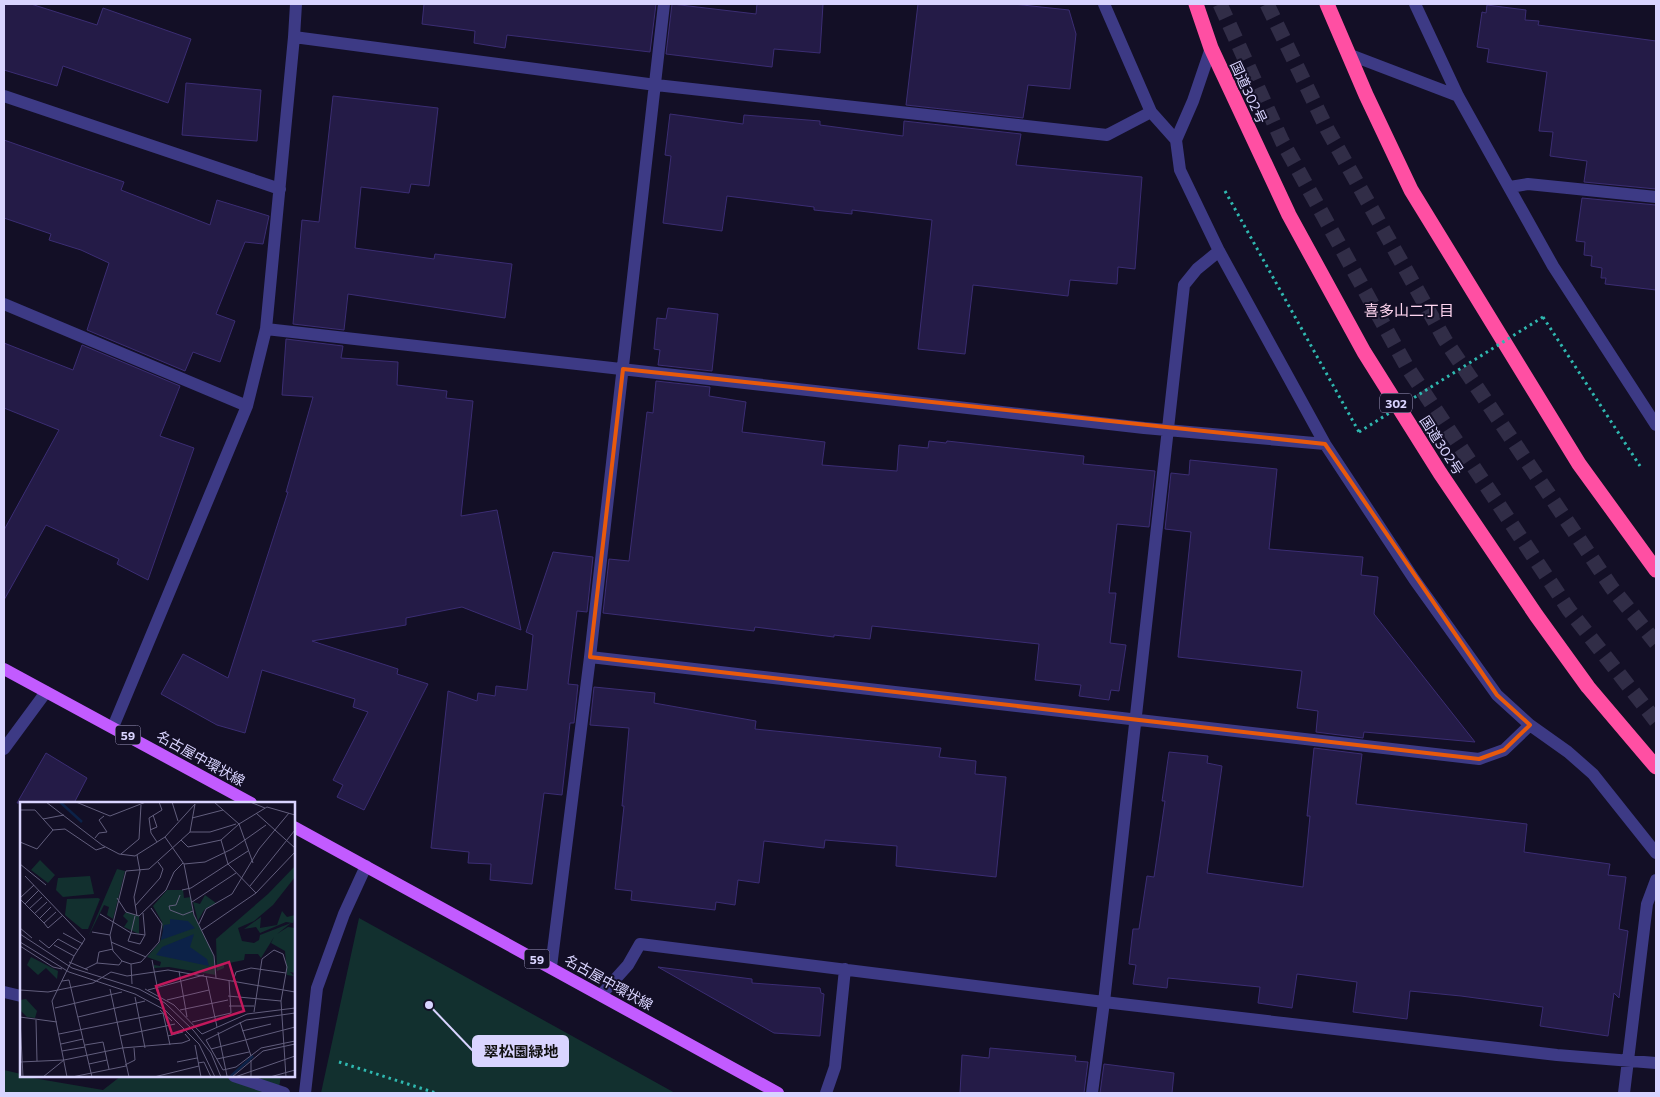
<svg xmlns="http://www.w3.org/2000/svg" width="1660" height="1097" viewBox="0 0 1660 1097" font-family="Commissioner,'Noto Sans JP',sans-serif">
	<rect width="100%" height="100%" fill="#130f26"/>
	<path fill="#12302f" d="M359,918L675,1093H321Z
		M4,1070L21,1074V1076L103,1090L121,1076H281L278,1093H4Z"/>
	<path fill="#241b47" stroke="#3b2d73" d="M4,4H31L97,25L103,8L191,39L168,103L63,66L57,86L4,70Z
		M424,4H656L650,52L507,35L505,48L474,43L475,31L422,24Z
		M672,4L756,14L757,4H823L820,53L774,49L772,67L666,54Z
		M918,4H1013L1069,10L1076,34L1070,89L1028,85L1023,118L906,105Z
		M1487,5L1526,10L1525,20L1539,21L1538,25L1656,41V189L1584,182L1587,161L1550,156L1553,132L1539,131L1547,72L1487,62L1489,49L1477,47L1482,12L1486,13Z
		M186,83L261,90L257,141L182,135Z
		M333,96L438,108L429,186L411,184L409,193L361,187L355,248L434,259L435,254L512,264L505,318L348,294L344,330L293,324L302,220L319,222Z
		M670,114L743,124L744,115L820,121V125L903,136L904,121L1021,134L1016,165L1142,177L1135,269L1118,267L1117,284L1070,280L1068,296L973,285L965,354L918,349L932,220L852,210V214L814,210V207L727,196L722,231L663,223L671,156L665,155Z
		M4,140L124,182L121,190L210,225L217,200L269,216L263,244L245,242L216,314L235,321L220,362L193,352L185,371L87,330L109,263L81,250L49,240L51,234L4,218Z
		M1582,198L1656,205V290L1605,284L1606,278H1601L1602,268L1591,266L1592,256L1584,255L1585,242L1576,241Z
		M668,308L718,314L712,371L658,365L660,350L654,349L657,318L666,319Z
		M286,339L343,346L341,358L398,362L397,385L447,391L446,398L473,401L461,516L497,510L521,630L462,607L406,618V625L312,641L398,669L397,674L428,684L364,810L337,797L343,785L333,780L368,712L353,707L355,699L262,670L245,733L217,725L161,694L183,654L228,678L288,492H286L313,397L282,395Z
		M4,343L73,370L82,345L180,386L160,436L194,448L148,580L117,564L119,559L46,525L4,600V530L59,430L4,408Z
		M656,381L710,387L709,396L746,402L742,432L825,442L822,465L897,471L899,445L928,448L929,441L946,443L947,441L1084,456L1083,464L1155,471L1149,527L1117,524L1109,593H1116L1110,643L1126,645L1119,691L1111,690L1109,700L1079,696L1081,685L1035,680L1039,644L872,626L870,639L834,635V637L755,627L754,631L603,613L609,559L629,561L647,412L653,413Z
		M1190,460L1277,469L1269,549L1363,557L1361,575L1378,577L1374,614L1475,742L1364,732L1363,738L1316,732L1318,711L1297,708L1302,671L1178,657L1191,532L1165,529L1171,473L1189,475Z
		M553,552L593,557L587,612L577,611L568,684L578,685L574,723H570L562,795L544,793L532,884L490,880L491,864L468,863L469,852L431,848L448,691L477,701L478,693L495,696L496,686L527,690L533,635L526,632Z
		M594,687L655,693L654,703L756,721L755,729L941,748L939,757L976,761L975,774L1006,777L996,877L896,866L897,846L825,840L824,848L764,841L759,883L738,880L735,905L716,902L715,910L631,900L632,891L615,889L624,806H622L629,728L590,725Z
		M1314,748L1362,754L1356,804L1527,824L1524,852L1610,864L1608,875L1626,877L1619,929L1628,931L1619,998L1614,993L1608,1036L1540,1026L1543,1007L1461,996L1410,991L1407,1019L1353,1012L1357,982L1297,974L1292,1008L1258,1003L1260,987L1168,978L1167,988L1133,984L1136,965L1129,964L1133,929H1139L1147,876L1154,877L1165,801H1162L1169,752L1208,756L1207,763L1222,766L1207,873L1303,887L1310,816H1307Z
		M46,753L87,778L74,803H17Z
		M658,967L752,979V983L820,988L821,993L824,994L820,1036L774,1033Z
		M990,1048L1076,1056L1075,1061L1088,1062L1084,1093H960L962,1055L989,1058Z
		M1104,1064L1174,1073L1172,1093H1100Z"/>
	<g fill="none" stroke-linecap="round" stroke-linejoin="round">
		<path stroke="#312d47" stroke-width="15" stroke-dasharray="15 8" stroke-linecap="butt" d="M1220,4L1282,141L1407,367L1569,610L1656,721
			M1267,4L1327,129L1445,340L1612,588L1656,643"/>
		<path stroke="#2fb8b0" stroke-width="3" stroke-dasharray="2.5 4" stroke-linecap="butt" d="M1225,191L1359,432
			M1543,317L1640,466
			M339,1062L436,1093"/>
		<path stroke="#3d3a85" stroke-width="12" d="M4,992L21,996
			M234,1076L284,1093"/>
		<path stroke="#3d3a85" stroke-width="12" d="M1104,4L1151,112L1176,140L1180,170L1219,251L1325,444L1414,579L1497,695L1530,725L1568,752L1593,774L1656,853
			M1415,4L1458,96L1553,266L1656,425
			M294,37L296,4
			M1348,54L1458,96
			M4,96L280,189
			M1176,140L1193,101L1211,48
			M1510,187L1528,184L1656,197
			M4,304L247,406
			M266,329L1144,428L1325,444
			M590,657L1479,759L1504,750L1530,725
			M113,727L247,406L266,329L294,37L656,85L1107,135L1151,112
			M4,749L46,692
			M551,967L590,657L664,4
			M601,995L628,965L640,944L1104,1002L1557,1055L1656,1063
			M305,1093L317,988L344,914L366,866
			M826,1093L835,1067L845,969
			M1092,1093L1104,1002L1184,285L1197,269L1219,251
			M1624,1093L1647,904L1656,880"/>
		<path stroke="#c25bff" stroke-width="12" d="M4,669L251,803
			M294,827L778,1093"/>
		<path stroke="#ff4fa3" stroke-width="15" d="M1196,4L1211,48L1289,215L1364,352L1440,473L1536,615L1588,687L1656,767
			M1327,4L1366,95L1411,190L1579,464L1656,570"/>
		<path stroke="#2fb8b0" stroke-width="3" stroke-dasharray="2.5 4" stroke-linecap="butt" d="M1359,432L1543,317"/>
	</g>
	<path fill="none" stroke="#e8590c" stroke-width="4" stroke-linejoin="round" d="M623,369L1325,444L1497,695L1530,725L1504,750L1479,759L590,657Z"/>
	<g text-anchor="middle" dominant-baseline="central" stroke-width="4" stroke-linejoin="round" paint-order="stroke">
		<g fill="#130f26" stroke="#9e99be" stroke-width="1">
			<rect x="1380" y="393.5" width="32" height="19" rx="4"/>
			<rect x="115.5" y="725.5" width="25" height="19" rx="4"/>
			<rect x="524.5" y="949.5" width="25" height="19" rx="4"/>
		</g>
		<g font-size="12" font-weight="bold" fill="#d9d4ff">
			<text x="1396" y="403">302</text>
			<text x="128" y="735">59</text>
			<text x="537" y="959">59</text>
		</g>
		<g font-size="14" fill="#d9d4ff" stroke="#130f26">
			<text transform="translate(1249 92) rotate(65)">国道302号</text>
			<text transform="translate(1442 445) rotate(57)">国道302号</text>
			<text transform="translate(201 758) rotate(29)">名古屋中環状線</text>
			<text transform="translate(609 982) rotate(29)">名古屋中環状線</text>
		</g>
		<g font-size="15" fill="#ffd6f0" stroke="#130f26">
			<text x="1409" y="310">喜多山二丁目</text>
		</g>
	</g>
	<g transform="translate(20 802)">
		<rect width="275" height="275" fill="#130f26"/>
		<path d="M20,58L35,73L28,81L11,68ZM275,64V75L253,103L234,119L218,126L222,139L234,141L239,138L240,133L271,121L257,132L268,125L275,126V171L270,170L274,174L267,173L265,149L251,141L254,135L241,156L238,152H225L224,158L204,162V166L197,169L196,137L248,92ZM97,67L105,69L93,117L87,113L89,105L84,103L68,135ZM70,74L74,92L43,95L36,88L38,76ZM147,88H163L164,96L171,95L172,109L193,152L196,173L149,165L134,166V163L140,164L141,160L127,155L140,140L143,130L142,120L133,104ZM185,93L196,101L184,108L178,119L173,100L180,102ZM78,96L80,97L68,127H62L45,113L47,97ZM262,109L267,115L275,113L273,121L266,120L240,131L236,125L224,127L241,115L240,126L257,123ZM106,110L119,114V132L104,125L108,119L103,114ZM11,155L38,169L37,177L26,166L18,173L7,163ZM6,197L17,209L15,216L7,215L0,208V198Z" fill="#12302f"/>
		<path d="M150,117L168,119L175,126L141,138L144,123L150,122ZM174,132L170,145L187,157L189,164L136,153L142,145Z" fill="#0c2248"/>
		<path fill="none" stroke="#0c2248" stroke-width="2.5" d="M40,0L62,20M210,275L233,254"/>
		<path fill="none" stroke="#625e7d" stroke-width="1" d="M26,0L82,43L99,52L115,54L145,35L175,2M56,0L90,14L126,0M152,0L158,19M194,0L219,22L233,61M230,0L245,6M0,8H15L33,28L17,47L0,40M236,11L275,46M172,16L203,8M23,17L44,13M33,28L45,27L76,48L85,45M130,28L137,25L133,13M170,30H190L216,22M145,35L164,62L174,113L194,154L196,176M75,36L79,31L87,30L79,18L84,14M161,38L168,45L201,38L219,22L247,5L275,13M201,38L208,62L236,91M137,40L131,31L129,16L142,8L139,0M101,52L119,37L121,3M0,62L26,83M164,62L185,60L212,47L246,23M5,74L65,137L54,154L34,143M230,84L275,28M162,88L171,86L228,49M160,93L156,103L149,104L150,108L163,113L173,109M0,96L14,83M97,96L106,110L119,114L146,88L154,70L163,61M0,97L24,121L36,110M172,100L216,71M5,102L19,88M115,104L140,76L143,67L138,60M131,106L142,122L139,140L121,160L111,162L102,159L93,149L90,133L106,69L129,67L170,30L175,2M9,107L22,95M123,111L125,133M14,112L27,100M80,112L111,131L125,133L120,142L108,139L111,131L115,114M117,114L114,95L120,69L117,53M19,117L31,105M24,121L28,126L43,113M179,122L186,107L212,92L239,47L269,11M0,126L12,136M182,128L236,91L275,50M72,130L90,133M43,131L63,142M0,132L52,166L119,187L145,201L174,229L191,251L201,275M19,138L29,146L38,137L58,148M0,140L49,170L115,192L145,208L179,242L195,275M91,140L126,155M0,144L33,165L42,167M132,158L139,194M49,160L68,168M77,161L79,150L93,147M111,162L112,182M65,167L77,161L99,163L102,159M159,169L167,215M186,174L197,225M42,179L49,178L72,275M213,179L216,170L231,166L266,171M90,187L109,275M125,187L154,203L182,232L227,212L275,206M0,188L28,190L73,181L91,170L107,174L148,168L275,190M128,188L184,173M208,194L261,199M115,195L125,246M147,198L189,188M209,204H234M35,206L102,190M140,208L152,219M160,208L208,198M234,210L242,157L254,148L263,152L267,165L261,199L266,275M143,211L150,243M275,211L226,218L186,238L203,268L216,265L241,246L275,239M0,215L37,220M58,215L125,199M0,217L3,275M16,218L17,259M172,220L211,211L209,178M220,220L231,254M222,229L251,222M198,230L207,274M39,232L143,211M100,234L155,222M148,234L163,230M41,242L63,237M65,243L83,240L89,267M175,243L181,275M191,247L275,225M42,249L65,245M197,257L229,250M231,258V275M0,260L44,258L102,246L162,241L170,238L165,232M157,260L177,256M178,261L184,260L191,275M69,262L87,258M105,263L115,258L114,246M23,275L44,258M47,275L32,199L54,154M52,275L106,264M134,275L179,264M212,275L243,249L275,242M215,275L275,254M250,275L275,268"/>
		<path fill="#c2185b" fill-opacity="0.15" stroke="#c2185b" stroke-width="2.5" d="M209,160L224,209L152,232L136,184Z"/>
		<rect width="275" height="275" fill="none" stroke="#d9d4ff" stroke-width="2.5"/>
	</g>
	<path fill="none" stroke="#d9d4ff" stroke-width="2" d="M429 1005L473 1051"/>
	<circle fill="#d9d4ff" stroke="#130f26" stroke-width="2" cx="429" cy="1005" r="5"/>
	<rect fill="#d9d4ff" stroke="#d9d4ff" stroke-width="2" x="473" y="1036" width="95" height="30" rx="5"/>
	<g font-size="15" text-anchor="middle" font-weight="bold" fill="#111">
		<text x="521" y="1057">翠松園緑地</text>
	</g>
	<rect width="1660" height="1097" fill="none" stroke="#d9d4ff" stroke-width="10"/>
</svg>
